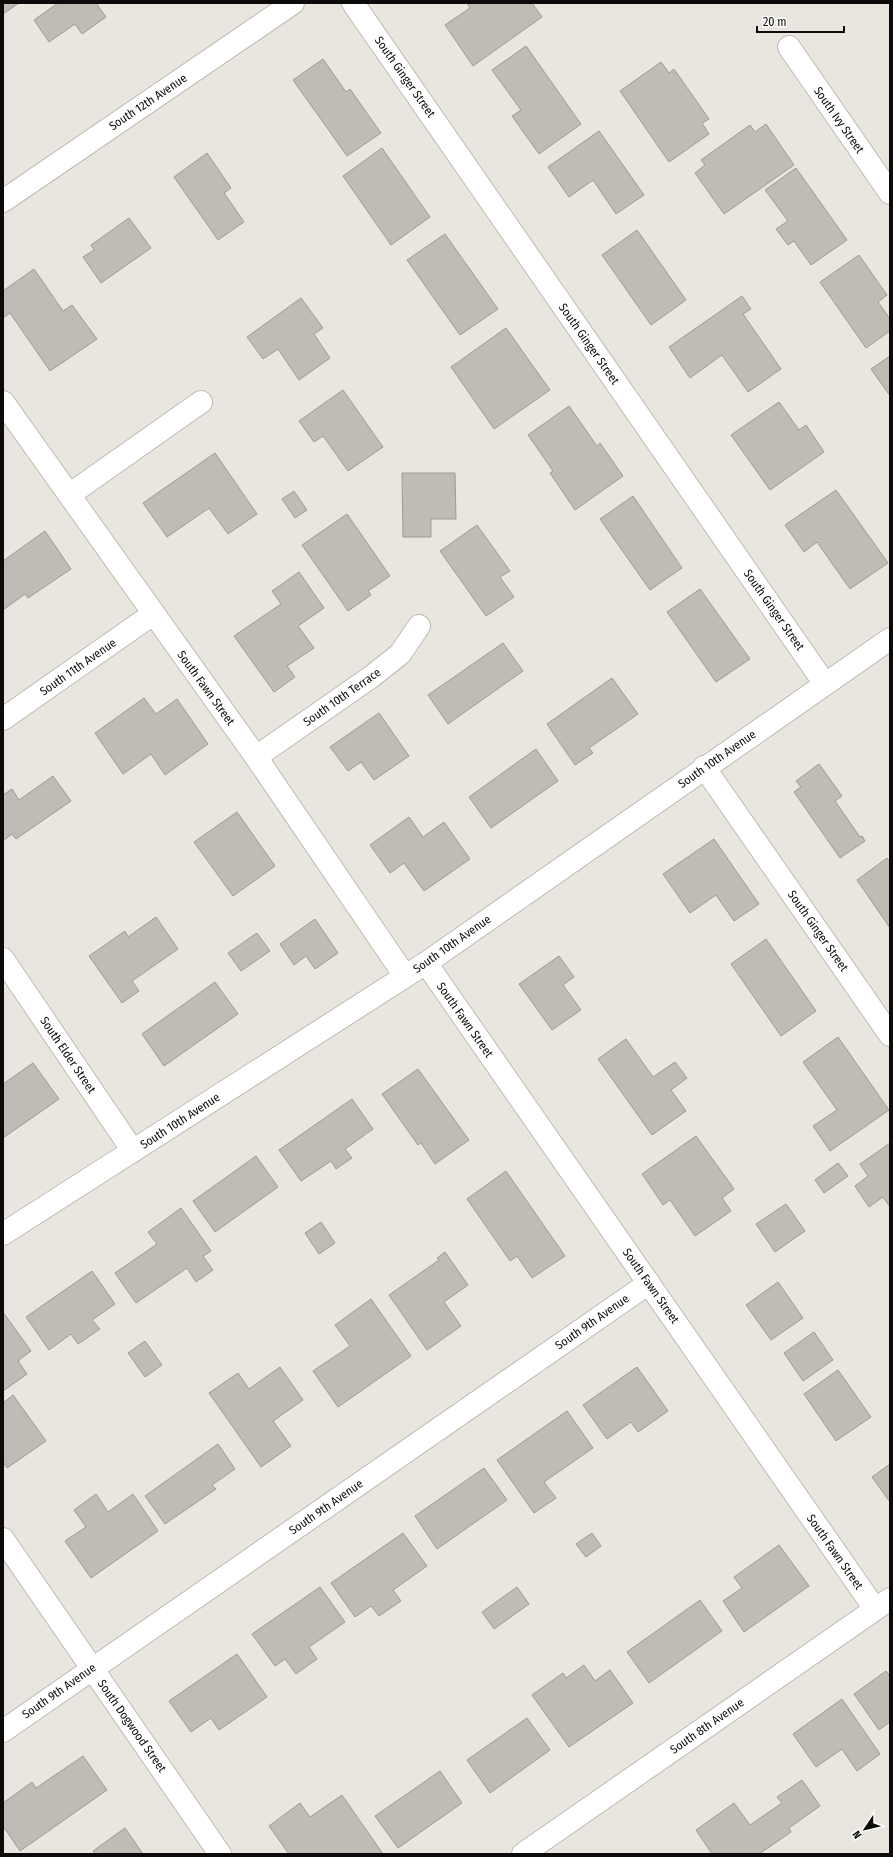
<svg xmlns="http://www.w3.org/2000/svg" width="893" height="1857" viewBox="0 0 893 1857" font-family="'Fira Sans Condensed',sans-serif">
	<rect width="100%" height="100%" fill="#e9e6df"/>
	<path fill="#bfbcb5" stroke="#9e9b94" d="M3,3H19L3,14Z
		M58,3H96L106,17L82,34L75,24L49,42L34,20Z
		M467,3H532L542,17L473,66L445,25L470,8Z
		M526,46L581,124L539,154L512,116L521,110L492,70Z
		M323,59L346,92L350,89L381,133L347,156L293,80Z
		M661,62L669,73L674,69L709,119L702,123L709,134L669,162L620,91Z
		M766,124L794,165L724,214L695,173L705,165L701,160L750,125L755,132Z
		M599,131L644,195L616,214L593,180L569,197L548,167Z
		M382,148L430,217L391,245L343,176Z
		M207,153L231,188L224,193L244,222L218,240L174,177Z
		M796,168L847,240L811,265L794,241L788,245L776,229L788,221L765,190Z
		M129,218L151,248L101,283L83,257L94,250L91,245Z
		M637,230L686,300L651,325L602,255Z
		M445,234L498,309L460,335L407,260Z
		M859,255L887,295L878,302L890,319V331L866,348L820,282Z
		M34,269L63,311L72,305L97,339L50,371L10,313L3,318V291Z
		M742,296L751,309L743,314L781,369L748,392L722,355L690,378L669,347Z
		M301,298L323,328L314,334L330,358L299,380L278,349L263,359L247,337Z
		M506,328L550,390L494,429L451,367Z
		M890,356V396L871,369Z
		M343,390L383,447L348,471L323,436L314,442L299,421Z
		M779,402L799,430L806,425L824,452L770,490L731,435Z
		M569,406L597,446L600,443L623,476L575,510L550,473L553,471L528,435Z
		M215,453L257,514L228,534L209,508L167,537L143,503Z
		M402,473H455L456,519H431V537H403Z
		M836,490L888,563L850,589L817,542L804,552L785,525Z
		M294,491L307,510L295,518L282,499Z
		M633,496L682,568L650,590L600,519Z
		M347,514L390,576L368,591L371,595L348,611L302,545Z
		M477,525L510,571L500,577L514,597L486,616L440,551Z
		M45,531L71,569L28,598L25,594L3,610V561Z
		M299,572L324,608L298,626L314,648L287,666L295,677L274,692L234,636L281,604L272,591Z
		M700,589L750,659L716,682L667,612Z
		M503,643L523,671L448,724L428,695Z
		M612,678L638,714L589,748L593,753L575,765L547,724Z
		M144,698L156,714L177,699L208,744L165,775L151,754L123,774L95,733Z
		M379,713L409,756L374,780L361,762L348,771L330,747Z
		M536,749L558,781L491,828L469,797Z
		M819,764L842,796L835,801L860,837L862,836L865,841L840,858L794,792L801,787L796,781Z
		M53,776L71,801L16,839L12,834L3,841V795L12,789L19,800Z
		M237,812L275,866L233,896L194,842Z
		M409,817L423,837L444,822L470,859L424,891L404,863L390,873L370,845Z
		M714,839L759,904L734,921L716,895L690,913L663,874Z
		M887,858L890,862V928L857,880Z
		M156,917L178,949L132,981L139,991L122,1003L89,956L125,931L128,937Z
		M315,919L338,953L315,969L306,956L294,965L280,944Z
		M257,933L270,951L241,971L228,953Z
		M766,939L816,1011L781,1036L731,964Z
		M559,956L574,977L563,985L581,1010L552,1030L519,984Z
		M215,982L238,1014L164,1066L142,1034Z
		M838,1037L889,1110L830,1151L813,1126L837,1110L803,1062Z
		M626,1039L653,1077L675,1062L687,1078L671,1090L686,1111L652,1135L598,1059Z
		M33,1063L59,1099L3,1138V1084Z
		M418,1069L469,1140L435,1164L421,1143L418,1145L382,1094Z
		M352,1099L373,1129L345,1149L352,1158L336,1169L331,1161L301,1181L279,1150Z
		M696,1136L734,1189L722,1198L731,1211L695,1236L670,1200L663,1205L642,1174Z
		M890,1143V1207L883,1197L869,1207L855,1186L868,1176L860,1164Z
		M256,1156L278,1187L215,1232L193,1201Z
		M838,1163L848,1176L824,1193L815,1180Z
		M506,1171L565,1256L532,1278L517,1256L510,1261L467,1199Z
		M786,1204L805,1231L775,1252L756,1224Z
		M181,1208L211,1251L203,1256L213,1270L196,1282L187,1268L136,1303L115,1273L157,1244L148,1232Z
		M321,1222L335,1243L319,1254L305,1233Z
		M445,1252L468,1285L444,1302L461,1326L427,1350L389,1295L439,1260L437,1258Z
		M92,1271L115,1304L92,1320L100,1329L78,1344L71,1334L49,1350L26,1317Z
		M778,1282L803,1318L771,1340L746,1305Z
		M371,1299L411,1356L338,1407L313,1371L350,1346L335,1325Z
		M3,1312L31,1351L18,1361L27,1374L3,1391Z
		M814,1332L833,1360L803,1381L784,1353Z
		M145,1341L162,1365L145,1377L128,1353Z
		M280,1367L303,1400L273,1421L291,1446L261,1467L209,1393L238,1373L249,1389Z
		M637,1367L668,1411L638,1432L631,1422L607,1439L583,1405Z
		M838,1370L871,1417L836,1441L804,1394Z
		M13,1395L46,1441L7,1468L3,1462V1403Z
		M567,1411L593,1448L544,1482L556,1498L534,1513L497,1460Z
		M218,1444L235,1469L212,1485L216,1489L165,1524L145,1496Z
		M890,1464V1502L872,1477Z
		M484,1468L507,1500L437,1549L415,1516Z
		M96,1494L108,1512L133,1494L158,1531L91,1578L65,1541L86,1527L74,1510Z
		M403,1533L427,1566L393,1590L401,1601L379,1616L371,1606L355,1617L331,1583Z
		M592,1533L601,1546L586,1557L576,1544Z
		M779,1545L809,1586L744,1632L723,1601L742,1588L734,1577Z
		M320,1587L345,1622L309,1647L317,1659L296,1674L285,1659L275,1666L252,1634Z
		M517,1587L529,1604L494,1629L482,1612Z
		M700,1600L722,1631L649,1683L627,1652Z
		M237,1654L267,1697L219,1730L211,1718L191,1732L169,1701Z
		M584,1665L595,1681L610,1670L633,1703L569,1747L532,1695L563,1673L566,1678Z
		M886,1671L890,1676V1722L879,1730L854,1694Z
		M842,1699L880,1754L857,1771L842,1749L816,1767L793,1734Z
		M527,1718L550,1750L490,1793L467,1760Z
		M83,1756L107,1790L20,1851L3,1826V1803L32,1782L36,1788Z
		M440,1771L462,1803L398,1848L375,1816Z
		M802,1780L820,1806L789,1828L791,1832L759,1854H712L696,1830L734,1803L750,1825L782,1803L777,1797Z
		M342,1795L383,1854H289L269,1826L300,1803L310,1817Z
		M125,1828L143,1854H95L93,1851Z"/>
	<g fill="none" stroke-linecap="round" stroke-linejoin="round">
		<g stroke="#bebbb3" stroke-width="24">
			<path id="minor" d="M353,3L825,684
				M789,47L890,193
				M3,201L293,3
				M3,402L256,757L405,976
				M69,495L201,402
				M3,719L153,614
				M256,757L371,677L400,654L419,626
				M704,767L890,1035
				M3,959L133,1151
				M426,963L875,1609
				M3,1539L220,1854
				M3,1731L649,1283
				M523,1854L890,1599"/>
		</g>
		<g stroke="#bebbb3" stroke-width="24">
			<path id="major" d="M3,1234L426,963L890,639"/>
		</g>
		<use href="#minor" stroke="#fff" stroke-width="22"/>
		<use href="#major" stroke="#fff" stroke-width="22"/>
	</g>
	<g text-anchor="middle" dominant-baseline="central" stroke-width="3" stroke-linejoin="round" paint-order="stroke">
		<g font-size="12" fill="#0c0b09" stroke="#fff">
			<text transform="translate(405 77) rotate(55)">South Ginger Street</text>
			<text transform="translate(148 102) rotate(-34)">South 12th Avenue</text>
			<text transform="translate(839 120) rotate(55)">South Ivy Street</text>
			<text transform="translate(589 344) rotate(55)">South Ginger Street</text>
			<text transform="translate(774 610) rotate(55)">South Ginger Street</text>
			<text transform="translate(78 667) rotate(-35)">South 11th Avenue</text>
			<text transform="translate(206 688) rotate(54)">South Fawn Street</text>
			<text transform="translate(342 697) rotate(-35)">South 10th Terrace</text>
			<text transform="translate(717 759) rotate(-35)">South 10th Avenue</text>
			<text transform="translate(818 931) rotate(55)">South Ginger Street</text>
			<text transform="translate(452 944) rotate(-35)">South 10th Avenue</text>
			<text transform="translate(465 1020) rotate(55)">South Fawn Street</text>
			<text transform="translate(68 1055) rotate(56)">South Elder Street</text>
			<text transform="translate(180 1121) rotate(-33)">South 10th Avenue</text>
			<text transform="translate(651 1286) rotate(55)">South Fawn Street</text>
			<text transform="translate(592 1322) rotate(-35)">South 9th Avenue</text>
			<text transform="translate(326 1507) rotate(-35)">South 9th Avenue</text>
			<text transform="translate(835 1552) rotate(55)">South Fawn Street</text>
			<text transform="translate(59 1691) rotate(-35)">South 9th Avenue</text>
			<text transform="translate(132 1726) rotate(55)">South Dogwood Street</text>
			<text transform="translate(707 1726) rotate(-35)">South 8th Avenue</text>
		</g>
	</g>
	<rect width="893" height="1857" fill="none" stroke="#0c0b09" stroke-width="8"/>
	<g transform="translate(865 1829) rotate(235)" stroke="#ffffff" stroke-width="3" paint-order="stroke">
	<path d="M0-3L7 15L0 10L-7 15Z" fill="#0c0b09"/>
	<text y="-6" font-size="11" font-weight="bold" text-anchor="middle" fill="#0c0b09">N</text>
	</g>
	<path d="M757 26v6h87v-6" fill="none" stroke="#0c0b09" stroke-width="2"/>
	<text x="763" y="26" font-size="12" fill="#0c0b09" stroke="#ffffff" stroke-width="3" paint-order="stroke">20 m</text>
</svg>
